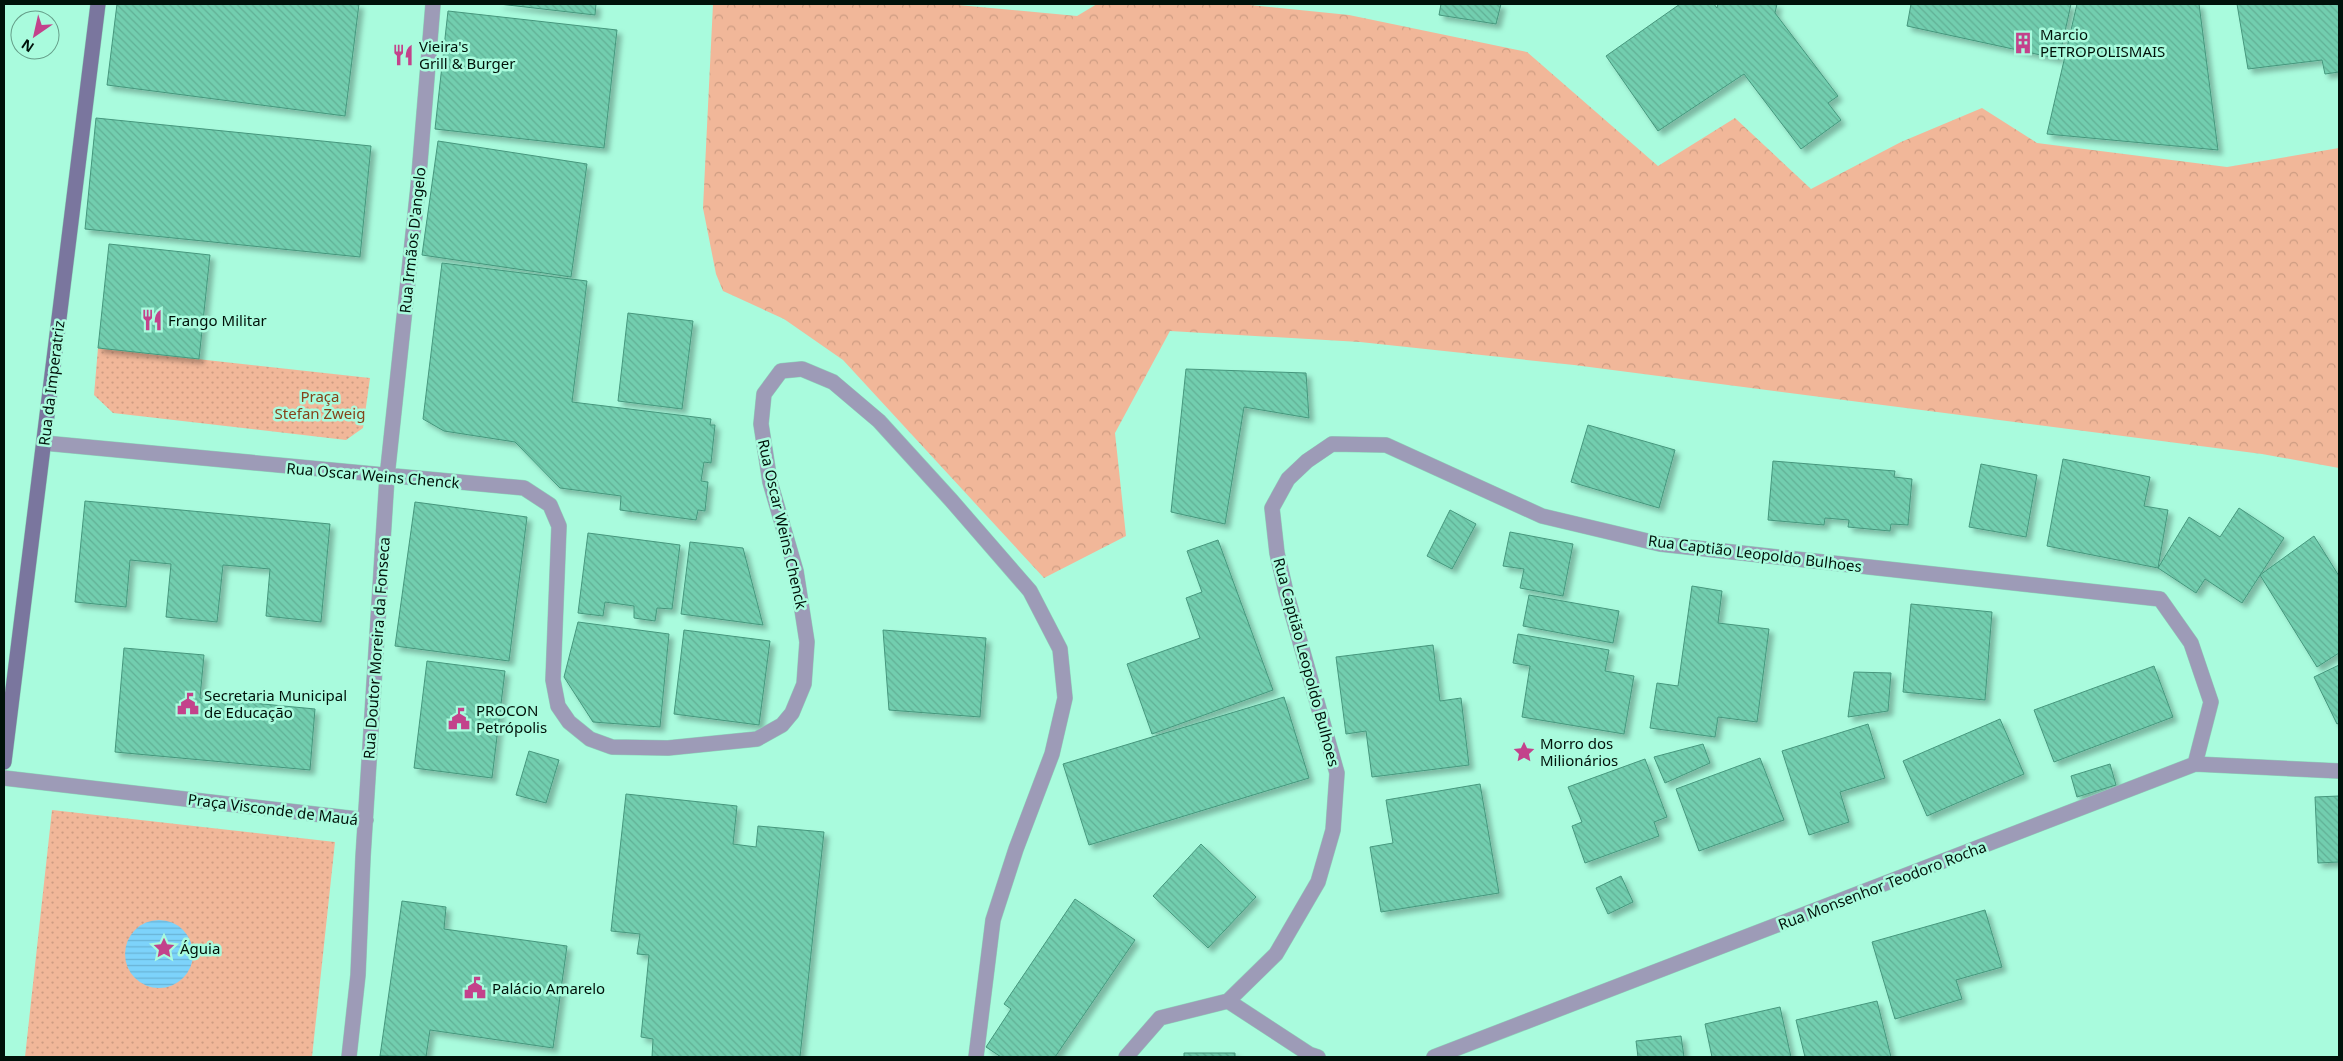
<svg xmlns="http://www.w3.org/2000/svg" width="2343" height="1061" viewBox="0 0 2343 1061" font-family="'Noto Sans',sans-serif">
	<defs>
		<pattern id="green-dots" width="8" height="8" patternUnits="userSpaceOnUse" patternTransform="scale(1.25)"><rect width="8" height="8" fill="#f1b799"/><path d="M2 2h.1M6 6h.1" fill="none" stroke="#cd9c82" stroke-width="1.8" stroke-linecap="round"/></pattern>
		<pattern id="forest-crowns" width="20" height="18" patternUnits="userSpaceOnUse" patternTransform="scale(1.25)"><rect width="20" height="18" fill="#f1b799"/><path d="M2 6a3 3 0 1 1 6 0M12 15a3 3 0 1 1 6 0" fill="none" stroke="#cd9c82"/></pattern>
		<pattern id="water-rules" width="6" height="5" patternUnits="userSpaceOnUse" patternTransform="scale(1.25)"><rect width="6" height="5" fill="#7dd3fb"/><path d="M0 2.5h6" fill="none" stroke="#6ab4d6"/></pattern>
		<pattern id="building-back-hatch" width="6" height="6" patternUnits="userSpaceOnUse" patternTransform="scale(1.25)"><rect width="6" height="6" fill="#72ceaf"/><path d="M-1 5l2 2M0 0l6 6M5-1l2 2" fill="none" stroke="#61b095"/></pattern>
		<filter id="shadow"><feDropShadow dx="4.5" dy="4.5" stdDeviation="2.5" flood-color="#0004"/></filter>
	</defs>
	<rect width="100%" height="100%" fill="#a9fbdd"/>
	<path fill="url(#green-dots)" d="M98,348L370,378L363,428L346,440L113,413L94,395Z
		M52,810L335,842L312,1057H25Z"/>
	<path fill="url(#forest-crowns)" d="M713,4H947L1077,16L1097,4H1240L1349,15L1527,52L1658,166L1735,118L1811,189L1901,142L1982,108L2037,143L2227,167L2339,148V468L2262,454L1574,365L1360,342L1170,331L1115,433L1126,536L1044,578L843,360L784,319L723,291L716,274L703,208Z"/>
	<path fill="url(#water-rules)" d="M125 954a34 34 0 1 1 68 0a34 34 0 1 1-68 0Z"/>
	<path fill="url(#building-back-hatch)" stroke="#46977d" filter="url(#shadow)" d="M117,4H359L345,116L107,85Z
		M499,4H596L595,15Z
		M1441,4H1501L1496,24L1439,15Z
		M1680,4H1714L1717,8L1718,4H1777L1775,13L1838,96L1828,103L1841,120L1801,149L1744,74L1658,131L1606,56Z
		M1911,4H2071L2059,59L1907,26Z
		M2077,4H2199L2218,150L2047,134Z
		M2237,4H2339V72L2325,74L2322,60L2248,69Z
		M448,11L617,30L604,148L435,129Z
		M96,118L371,146L360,257L85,229Z
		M438,141L587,164L571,277L422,255Z
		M109,244L210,255L199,359L98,348Z
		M442,263L587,281L572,402L711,419L710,425H715L711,463L704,462L701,481L708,482L705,511L698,510L696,520L620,510L621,496L560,488L515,442L444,431L423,419Z
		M628,313L693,321L682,409L618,401Z
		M1186,369L1306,373L1309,418L1244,407L1225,524L1171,512Z
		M1588,425L1675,450L1659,508L1571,482Z
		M2063,459L2150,477L2144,506L2168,510L2158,568L2047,546Z
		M1773,461L1895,471L1894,477L1912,479L1908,525L1891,524L1890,531L1848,527L1849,520L1825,518L1824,525L1768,520Z
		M1981,464L2037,475L2026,537L1969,527Z
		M85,501L330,524L321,622L266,616L270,569L223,565L217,622L166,617L171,564L130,560L126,607L75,602Z
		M415,502L527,517L509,661L395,646Z
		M2239,508L2284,538L2242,603L2205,579L2196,593L2158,568L2189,517L2220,537Z
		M1450,510L1476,524L1452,569L1427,556Z
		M1510,532L1573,544L1563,596L1520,588L1524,569L1503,566Z
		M588,533L680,545L672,609L657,608L655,621L634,618V606L605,602L603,616L578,613Z
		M2314,536L2339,576V653L2317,667L2260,575Z
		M1218,540L1273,690L1152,734L1127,664L1200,638L1186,598L1202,592L1187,551Z
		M690,542L743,548L763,625L681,614Z
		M1692,586L1722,591L1718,623L1769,629L1757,722L1718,717L1715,737L1650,728L1657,683L1678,686Z
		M1529,595L1619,611L1613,643L1523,626Z
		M1911,604L1992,612L1985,700L1903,692Z
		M578,622L669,634L660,727L593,722L564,677Z
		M684,630L770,641L759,725L674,714Z
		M883,630L986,638L980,717L889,710Z
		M1518,634L1609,650L1605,671L1634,676L1624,734L1522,717L1530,666L1513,663Z
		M1433,645L1440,701L1461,698L1469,765L1372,777L1366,731L1346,734L1336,657Z
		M124,648L204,655L200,698L315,709L310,770L115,752Z
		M427,661L505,671L492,778L414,768Z
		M2339,665V723L2337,724L2314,677Z
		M2154,666L2173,717L2054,762L2034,710Z
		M1854,672L1891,673L1888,711L1848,717Z
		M1284,697L1309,778L1089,845L1063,764Z
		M2000,719L2024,774L1927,816L1903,761Z
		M1868,724L1885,778L1840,792L1849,822L1809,835L1782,751Z
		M1703,744L1710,763L1665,783L1654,757Z
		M529,751L559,760L546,803L516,795Z
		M1760,758L1784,820L1699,851L1676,789Z
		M1645,759L1667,817L1654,822L1659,836L1585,863L1572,826L1582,822L1568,787Z
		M2110,764L2116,785L2077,797L2071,776Z
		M1480,784L1499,893L1381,912L1370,847L1393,843L1386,800Z
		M626,794L737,806L733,844L756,847L758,826L824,832L800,1057H652L653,1039L641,1037L649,955L637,954L640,934L611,931Z
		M2339,796V862L2318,863L2315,797Z
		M1201,844L1256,897L1208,948L1153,896Z
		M1621,876L1633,902L1608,914L1596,888Z
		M1075,899L1135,940L1055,1057H1001L986,1047L1011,1009L1004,1004Z
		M402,901L446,907L444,929L567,946L553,1048L430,1030L426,1057L380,1056Z
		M1985,910L2002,967L1956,980L1962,999L1895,1019L1872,942Z
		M1877,1001L1891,1057H1805L1796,1020Z
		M1780,1007L1791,1057H1712L1705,1024Z
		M1681,1036L1684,1057H1638L1636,1041Z
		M1184,1053H1235V1057H1184Z"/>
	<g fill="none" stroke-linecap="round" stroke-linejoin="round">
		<g stroke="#8ed6bb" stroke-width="16">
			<path id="street" d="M44,443L524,488L550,505L559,526L553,680L558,706L569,722L590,739L612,747L668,748L757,739L782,725L792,713L804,684L807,642L796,571L770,482L761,424L764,394L781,371L802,369L833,382L879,421L951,500L1030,591L1060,649L1065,698L1052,754L1016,849L993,920L976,1057
				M4,778L366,820
				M1228,1001L1276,954L1318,882L1333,830L1337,773L1286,592L1277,553L1272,508L1288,479L1307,461L1332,444L1386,445L1542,516L1660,544L2160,599L2191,643L2211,702L2195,764
				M1228,1001L1309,1054L1318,1057
				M349,1057L358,975L363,857L387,477L418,187L433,4
				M1126,1057L1160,1018L1228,1001
				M1434,1057L2195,764L2339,771"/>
		</g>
		<g stroke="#8ed6bb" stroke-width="16">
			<path id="secondary" d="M4,762L98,4"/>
		</g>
		<use href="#street" stroke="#9d9bb7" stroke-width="15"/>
		<use href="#secondary" stroke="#7a769e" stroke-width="15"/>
	</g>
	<defs>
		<g id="building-bare" transform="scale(1.725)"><path d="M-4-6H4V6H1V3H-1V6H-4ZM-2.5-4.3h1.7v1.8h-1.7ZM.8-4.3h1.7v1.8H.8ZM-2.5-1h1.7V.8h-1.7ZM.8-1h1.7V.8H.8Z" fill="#c3428b" stroke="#a9fbdd" stroke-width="2.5" paint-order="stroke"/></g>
		<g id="restaurant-bare" transform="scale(1.725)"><path d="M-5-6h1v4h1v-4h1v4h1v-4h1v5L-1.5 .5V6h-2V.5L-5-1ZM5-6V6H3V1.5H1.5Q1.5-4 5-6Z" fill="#c3428b" stroke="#a9fbdd" stroke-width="2.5" paint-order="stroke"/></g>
		<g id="civic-bare" transform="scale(1.725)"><path d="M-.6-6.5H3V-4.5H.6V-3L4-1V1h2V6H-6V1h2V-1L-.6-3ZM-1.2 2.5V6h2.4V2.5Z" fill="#c3428b" stroke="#a9fbdd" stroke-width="2.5" paint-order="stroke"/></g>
		<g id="sight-bare" transform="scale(1.725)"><path d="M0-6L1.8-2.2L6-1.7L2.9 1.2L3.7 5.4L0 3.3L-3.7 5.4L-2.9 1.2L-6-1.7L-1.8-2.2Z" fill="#c3428b" stroke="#a9fbdd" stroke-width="2.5" paint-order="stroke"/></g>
	</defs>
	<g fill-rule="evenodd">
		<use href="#building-bare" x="2023" y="43"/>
		<use href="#restaurant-bare" x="403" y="55"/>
		<use href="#restaurant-bare" x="152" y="320"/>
		<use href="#civic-bare" x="188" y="704"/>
		<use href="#civic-bare" x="459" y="719"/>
		<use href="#sight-bare" x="1524" y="752"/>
		<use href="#sight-bare" x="164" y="948"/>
		<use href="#civic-bare" x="475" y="988"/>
	</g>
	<g text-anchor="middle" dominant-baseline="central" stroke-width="5" stroke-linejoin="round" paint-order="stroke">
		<g font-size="15" fill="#00120a" stroke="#a9fbdd" text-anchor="start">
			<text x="2040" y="34">Marcio<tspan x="2040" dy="17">PETROPOLISMAIS</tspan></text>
			<text x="419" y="46">Vieira's<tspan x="419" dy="17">Grill &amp; Burger</tspan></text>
			<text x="168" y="320">Frango Militar</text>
			<text x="204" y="695">Secretaria Municipal<tspan x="204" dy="17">de Educação</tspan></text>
			<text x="476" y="710">PROCON<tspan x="476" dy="17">Petrópolis</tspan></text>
			<text x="1540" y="743">Morro dos<tspan x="1540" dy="17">Milionários</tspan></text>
			<text x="180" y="948">Águia</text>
			<text x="492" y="988">Palácio Amarelo</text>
		</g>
		<g font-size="15" fill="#00120a" stroke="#a9fbdd">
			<text transform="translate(412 240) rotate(-84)">Rua Irmãos D'angelo</text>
			<text transform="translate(51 383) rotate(-83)">Rua da Imperatriz</text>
			<text transform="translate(373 475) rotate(5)">Rua Oscar Weins Chenck</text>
			<text transform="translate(783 524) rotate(77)">Rua Oscar Weins Chenck</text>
			<text transform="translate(1755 553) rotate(7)">Rua Captião Leopoldo Bulhoes</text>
			<text transform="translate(376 648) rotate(-86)">Rua Doutor Moreira da Fonseca</text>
			<text transform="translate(1307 662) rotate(75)">Rua Captião Leopoldo Bulhoes</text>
			<text transform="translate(273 809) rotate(7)">Praça Visconde de Mauá</text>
			<text transform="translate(1882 885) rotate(-21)">Rua Monsenhor Teodoro Rocha</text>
		</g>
		<g font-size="15" fill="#85431a" stroke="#a9fbdd">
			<text x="320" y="396">Praça<tspan x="320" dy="17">Stefan Zweig</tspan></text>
		</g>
	</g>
	<rect width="2343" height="1061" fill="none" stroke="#00120a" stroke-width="10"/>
	<g transform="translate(35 35) rotate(214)"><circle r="24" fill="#a9fbdd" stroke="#659e89"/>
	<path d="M0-4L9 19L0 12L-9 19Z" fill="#c3428b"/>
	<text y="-8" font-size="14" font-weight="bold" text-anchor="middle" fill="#00120a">N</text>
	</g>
</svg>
